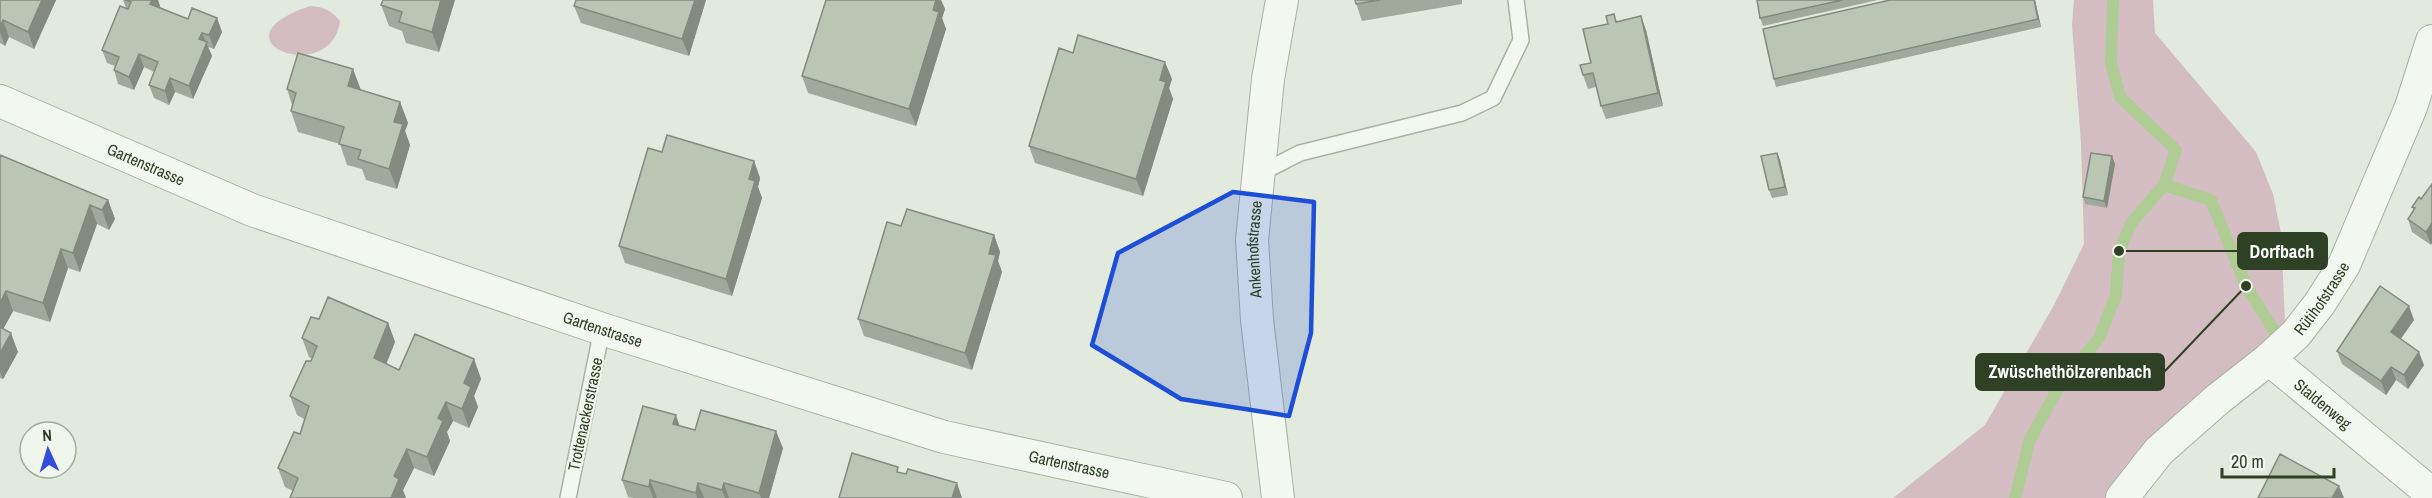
<svg xmlns="http://www.w3.org/2000/svg" width="2432" height="498" viewBox="0 0 2432 498" font-family="'Archivo Narrow',sans-serif">
	<rect width="100%" height="100%" fill="#e2e9dd"/>
	<path fill="#d3bdc3" d="M2074,0H2153L2155,33L2256,152L2273,194L2281,233L2285,322C2222,383 2154,421 2105,498H1893L1985,425L2054,305L2084,244L2081,143L2072,25Z
		M310,6C324,7 331,10 340,21C332,88 206,41 310,6Z"/>
	<g fill="none" stroke-linecap="round" stroke-linejoin="round">
		<path stroke="#afcc94" stroke-width="12" d="M2164,185L2211,200L2246,286L2275,332
			M2015,498L2030,439L2060,385L2099,338L2116,295L2119,251L2132,222L2164,185L2176,150L2120,97L2111,63L2113,0"/>
		<g stroke="#a9b3a2" stroke-width="18">
			<path id="lane" d="M1259,174L1300,153L1462,113L1493,98L1521,40L1516,0
				M568,498L602,329"/>
		</g>
		<g stroke="#a9b3a2" stroke-width="34">
			<g id="street">
				<path id="s1" d="M0,101L252,210L602,329L944,437L1226,498"/>
				<path id="s2" d="M2269,359L2432,494"/>
				<path id="s3" d="M1278,498L1257,320L1252,240L1268,79L1282,0"/>
				<path id="s4" d="M2122,498L2159,451L2218,399L2269,359L2296,334L2320,303L2344,265L2411,107L2432,41"/>
			</g>
		</g>
		<use href="#lane" stroke="#f2f7f0" stroke-width="15"/>
		<use href="#street" stroke="#f2f7f0" stroke-width="32"/>
	</g>
	<path fill="#a0aa9b" d="M0,0H56L34,49L9,37L5,46L0,43Z
		M123,0H158L160,6L159,7L188,19L217,18L222,32L214,49L208,47L212,56L193,99L175,92L169,105L154,98L149,85L154,72L144,67L134,90L118,84L114,70L115,66L107,63L102,50L126,8Z
		M455,0L439,52L406,43L402,31L389,26L381,5Z
		M706,0L689,56L581,23L574,6Z
		M826,0H941L945,9L942,18L946,29L916,126L808,93L802,76Z
		M1355,0H1462V4L1362,21Z
		M1757,0H1878L1763,26L1760,18Z
		M2035,0L2041,27L1776,87L1774,79Z
		M1617,22L1646,30L1663,106L1606,119L1601,106L1596,87L1588,89L1583,75Z
		M1073,53L1172,79L1169,88L1173,99L1143,196L1035,163L1029,146Z
		M287,89L361,90L400,102L408,123L405,131L410,145L397,189L366,180L362,169L347,165L340,144L298,132L291,111L292,105Z
		M662,152L754,161L760,178L758,187L762,198L732,296L625,263L619,246Z
		M1777,153L1780,160L1788,195L1772,198L1769,190Z
		M0,155L108,200L115,219L109,230L97,224L80,272L68,268L50,322L13,311L3,329L18,352L3,379L0,378Z
		M2112,156L2115,164L2107,208L2085,204L2083,197Z
		M2419,197L2431,245L2412,232L2408,219L2414,210L2412,207Z
		M901,226L994,235L1000,252L998,261L1002,272L972,370L864,336L858,319Z
		M319,319L388,323L395,342L386,364L399,370L474,359L481,379L474,396L478,407L469,428L453,421L447,432L450,441L434,476L414,468L403,490L293,491L285,487L278,468L300,434L304,419L297,415L290,396L312,359L309,357L302,338Z
		M2414,320L2401,339L2424,365L2408,389L2396,380L2386,395L2342,364L2337,351Z
		M680,426L695,430L783,448L769,498H633L628,497L622,480Z"/>
	<path fill="#828b7e" d="M42,0H56L34,49L28,32Z
		M152,0H158L160,6L155,17L150,4Z
		M441,0H455L439,52L432,32Z
		M695,0H706L689,56L682,39Z
		M936,0H941L945,9L942,18L946,29L916,126L909,109Z
		M2034,0H2035L2041,27L2038,19Z
		M1641,16L1646,30L1663,106L1658,93Z
		M217,18L222,32L214,49L209,35Z
		M3,20L9,37L5,46L0,32V26Z
		M202,33L212,56L193,99L189,86L199,39Z
		M139,54L144,67L134,90L129,77Z
		M1165,62L1172,79L1169,88L1173,99L1143,196L1136,179L1160,80Z
		M353,69L361,90L348,86Z
		M170,78L175,92L169,105L165,91Z
		M400,102L408,123L405,131L410,145L397,189L389,169L394,122Z
		M1777,153L1780,160L1788,195L1785,187Z
		M2112,156L2115,164L2107,208L2104,201Z
		M754,161L760,178L758,187L762,198L732,296L726,279L749,179Z
		M108,200L115,219L109,230L102,210Z
		M90,205L97,224L80,272L73,253Z
		M2432,223V243L2431,245L2426,232Z
		M994,235L1000,252L998,261L1002,272L972,370L965,353Z
		M61,249L68,268L50,322L43,303Z
		M6,291L13,311L0,335V303Z
		M2409,306L2414,320L2396,345L2391,332Z
		M388,323L395,342L381,377L374,358Z
		M11,333L18,352L3,379L0,372V353Z
		M2419,352L2424,365L2408,389L2404,375Z
		M474,359L481,379L474,396L478,407L469,428L462,409L464,383Z
		M2391,367L2396,380L2386,395L2381,381Z
		M446,402L453,421L447,432L450,441L434,476L427,457L438,418Z
		M676,415L682,433L673,424Z
		M776,431L783,448L769,498H761L759,493Z
		M407,449L414,468L403,490L406,498H391L394,476Z
		M650,480L657,497L656,498H653L649,487Z
		M698,483L704,498H697L696,493Z
		M724,483L729,498H725L722,490Z
		M957,483L962,498H952Z
		M2339,486L2344,498H2332Z"/>
	<path fill="#bac6b4" stroke="#828b7e" stroke-width="1.5" d="M0,0H42L28,32L3,20L0,26Z
		M125,0H152L150,4L188,19L192,8L217,18L209,35L202,33L199,39L207,42L189,86L170,78L165,91L149,85L158,62L139,54L129,77L114,70L119,57L102,50L120,6L128,9L131,2Z
		M383,0H441L432,32L399,22L402,12L381,5Z
		M576,0H695L682,39L574,6Z
		M826,0H936L933,10L939,12L909,109L802,76Z
		M1355,0H1380L1356,4Z
		M1757,0H1843L1760,18Z
		M1890,0H2034L2038,19L1774,79L1763,29Z
		M1614,14L1616,22L1641,16L1658,93L1601,106L1593,73L1583,75L1580,65L1591,63L1583,29L1608,24L1606,16Z
		M1078,35L1165,62L1160,80L1166,82L1136,179L1029,146L1059,48L1073,53Z
		M298,53L353,69L348,86L400,102L394,122L403,124L389,169L358,159L361,150L339,144L344,127L291,111L296,93L287,89Z
		M667,135L754,161L749,179L755,181L726,279L619,246L648,148L662,152Z
		M1777,153L1785,187L1769,190L1761,156Z
		M2091,153L2112,156L2104,201L2083,197Z
		M0,155L108,200L102,210L90,205L73,253L61,249L43,303L6,291L0,303Z
		M2432,184V223L2426,232L2408,219L2415,208L2412,207L2419,197L2421,199Z
		M907,209L994,235L989,254L996,255L965,353L858,319L887,222L901,226Z
		M2380,286L2409,306L2391,332L2419,352L2404,375L2391,367L2381,381L2337,351Z
		M328,297L388,323L374,358L399,370L415,334L474,359L464,383L471,387L462,409L446,402L438,418L443,421L427,457L407,449L394,476L399,479L391,498H290L298,478L278,468L294,432L300,434L309,406L290,396L306,361H311L317,346L302,338L311,317L319,319Z
		M0,327L11,333L0,353Z
		M643,406L676,415L673,424L695,430L701,410L776,431L759,493L724,483L722,490L698,483L696,493L650,480L649,487L622,480Z
		M852,453L898,467L897,472L906,474L908,469L957,483L952,498H839Z
		M2280,454L2339,486L2332,498H2258Z"/>
	<path fill="#1d4ed8" fill-opacity="0.2" stroke="#1d4ed8" stroke-width="4.5" stroke-linejoin="round" d="M1233,192L1314,202L1311,333L1289,416L1181,399L1092,345L1118,253Z"/>
	<g text-anchor="middle" dominant-baseline="central" stroke-width="5" stroke-linejoin="round" paint-order="stroke">
		<g font-size="16" fill="#2f4125" stroke="#f1f6ed">
			<text stroke="none"><textPath href="#s1" startOffset="159">Gartenstrasse</textPath></text>
			<text stroke="none"><textPath href="#s3" startOffset="250">Ankenhofstrasse</textPath></text>
			<text stroke="none"><textPath href="#s4" startOffset="284">Rütihofstrasse</textPath></text>
			<text stroke="none"><textPath href="#s1" startOffset="645">Gartenstrasse</textPath></text>
			<text stroke="none"><textPath href="#s2" startOffset="70">Staldenweg</textPath></text>
			<text transform="translate(585 414) rotate(-78)">Trottenackerstrasse</text>
			<text stroke="none"><textPath href="#s1" startOffset="1131">Gartenstrasse</textPath></text>
		</g>
	</g>
	<path fill="none" stroke="#2f4125" stroke-width="2" d="M2119 251L2238 251M2246 286L2164 372"/>
	<g fill="#2f4125" stroke="#f1f6ed" stroke-width="2">
		<circle cx="2119" cy="251" r="6"/>
		<circle cx="2246" cy="286" r="6"/>
	</g>
	<g fill="#2f4125" stroke="#2f4125" stroke-width="2">
		<rect x="2238" y="233" width="89" height="36" rx="6"/>
		<rect x="1976" y="354" width="188" height="36" rx="6"/>
	</g>
	<g font-size="18" text-anchor="middle" font-weight="bold" fill="#fff">
		<text x="2282" y="258">Dorfbach</text>
		<text x="2070" y="378">Zwüschethölzerenbach</text>
	</g>
	<g transform="translate(48 450) rotate(356)"><circle r="28" fill="#f1f6ed" stroke="#a3ae9d" stroke-width="1.5"/>
	<path d="M0-4.5L10 22L0 15L-10 22Z" fill="#354cdb"/>
	<text y="-9" font-size="16" font-weight="bold" text-anchor="middle" fill="#2f4125">N</text>
	</g>
	<path d="M2222 468v9h112v-9" fill="none" stroke="#2f4125" stroke-width="3"/>
	<text x="2231" y="468" font-size="18" fill="#2f4125" stroke="#f1f6ed" stroke-width="4.5" paint-order="stroke">20 m</text>
</svg>
